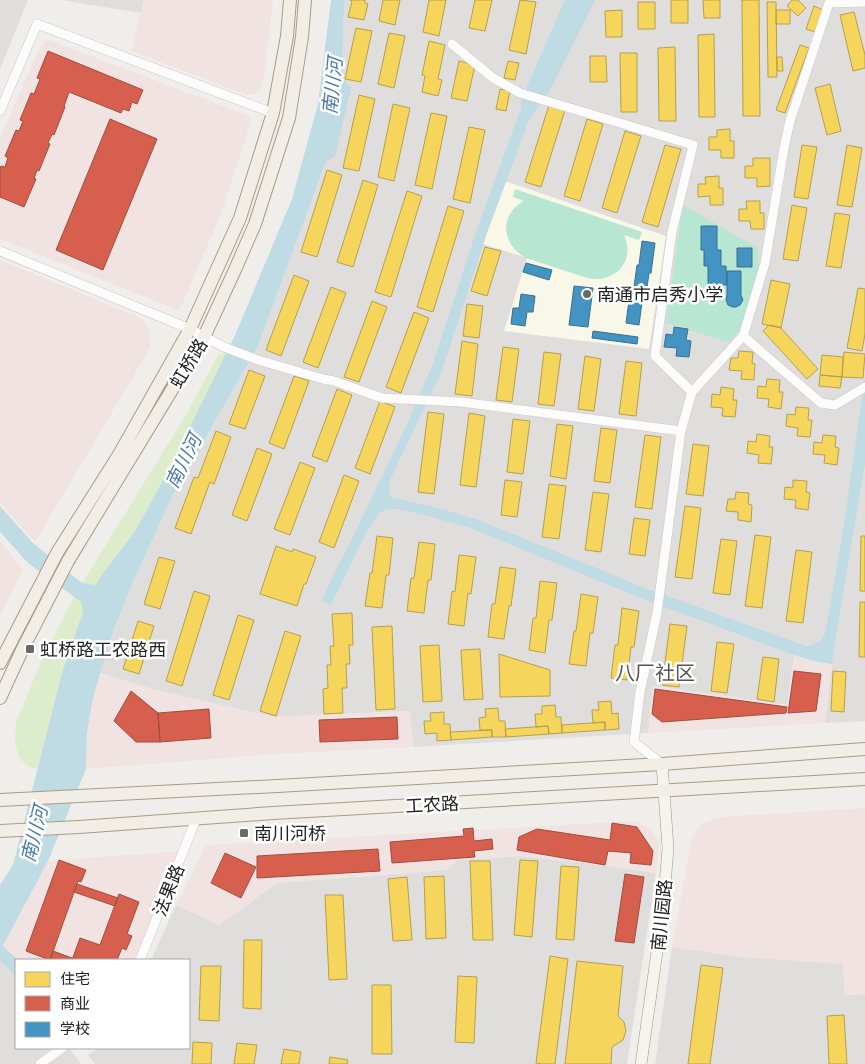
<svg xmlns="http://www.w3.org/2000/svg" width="865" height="1064" viewBox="0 0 865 1064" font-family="Manrope,'Noto Sans SC',sans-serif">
	<rect width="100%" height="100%" fill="#f0eeeb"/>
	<path fill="#dfdedc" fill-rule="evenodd" d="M0,0H28L0,69Z
		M61,0H144L141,13Z
		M345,0H865V721L825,723L832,664L814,661L794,656L787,705L653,686L648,733L413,747L410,711L274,717L155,690L100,673L115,626L133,582L172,497L258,346L326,160L335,157L345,81L342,73L344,9ZM527,258L649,348L505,331Z
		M520,856L585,863L656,873L627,1064H95L88,1055L99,1048H189V960H151L176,905L219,925L277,883L446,870L457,860Z
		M672,947L743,957L843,964L845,995L865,994V1064H655Z
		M0,962L6,966L16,978V1048H69L81,1064H0Z"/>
	<path fill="#f1e3e1" d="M144,0H273L264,75L259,91L255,94L247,95L131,51Z
		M49,40L249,116L251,121L222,212L181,307L178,310L0,239V138L39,49L44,42Z
		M0,260L141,318L146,324L150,332V345L146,355L35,542L0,503Z
		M0,541L23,569L0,616Z
		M794,655L813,661L832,664L825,723L648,733L653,686L787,705Z
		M100,673L155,690L274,717L410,711L413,747L276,754L86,769L87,733L92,703Z
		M865,808V994L845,995L843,964L743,957L672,947L692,837L701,825L710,820L720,817Z
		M635,821L650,829L660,842L656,873L585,863L520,856L457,860L446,870L277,883L219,925L176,905L205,847L207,845Z
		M180,851L178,859L135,960H18L3,947L48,861Z"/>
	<path fill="#f8f7e8" d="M505,181L666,236L649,349L504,331L527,258L483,244Z"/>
	<path fill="#ddeccb" d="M227,352L173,462L134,533L103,573L62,673L37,769L28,766L19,758L15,742L16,722L39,667L73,598L186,415L218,355Z"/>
	<path fill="#b7e6d2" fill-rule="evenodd" d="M515,189L642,232L639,240L624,235C636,261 615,284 587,278L526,258C502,245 498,215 524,201L513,197Z
		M683,205L758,248L759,267L740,330L728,342L666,323ZM701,226H717V250H721V266H726L727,271H741C741,277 743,301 740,305C738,307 736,307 733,307L727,303V285H708V266L704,250H701ZM752,248V267H737V249Z"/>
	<path fill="#bfdbe3" d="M331,0H345L344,9L342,73L345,81L351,88L335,157L326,161L258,346L172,497L133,582L115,626L100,673L92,703L87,733L86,769L48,861L3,946L18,960H16V978L6,966L0,962V885L13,865L62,673L83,612L82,605L80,601L28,563L0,532V506L33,543L82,583L95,585L98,582L103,573L134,533L173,462L236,333L292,199L318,104Z
		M565,0H595L549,92L529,120L487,233L442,371L390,480L389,494L391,497L446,510L481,521L645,588L806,646H811L822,639L825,634L844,524L865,377V464L835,643L832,664L814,661L794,655L643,599L470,528L436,518L399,509H387L379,513L367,531L331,605L322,601L333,575L348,547L409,420L432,366L477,229L521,108V100Z"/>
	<path fill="#f6d55c" stroke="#b69f4b" d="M350,0H365V3L368,4L364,20L348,17L352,1Z
		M383,0H400L395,25L379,21Z
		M429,0H446L439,36L423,32Z
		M475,0H492L485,31L469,28Z
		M520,0L536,2L526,54L509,50Z
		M671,0H688V23H671Z
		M703,0H720V18H704Z
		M742,0H759L760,116H743Z
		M792,0H798L806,8L798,16L787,6Z
		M638,2H655V29H638Z
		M767,2H776L777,77H768Z
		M814,6L823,10L815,32L806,29Z
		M622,10V37H606L605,11Z
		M776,10H790V24H776Z
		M854,12L865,55V68L853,71L840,15Z
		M356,28L372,31L361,82L345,79Z
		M389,33L405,36L394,88L378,84Z
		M714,34L715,117H699L698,35Z
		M429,41L445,45L438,79L442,80L438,96L422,92L425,76L422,75Z
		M800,45L809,48L785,113L776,110Z
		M675,47L676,121H659L658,48Z
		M620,53H637V112H621Z
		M590,56H606L607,82H590Z
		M777,57H782L783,71H777Z
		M459,61L475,65L467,101L451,98Z
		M508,61L519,63L515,80L504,78Z
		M830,84L841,131L827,135L815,88Z
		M500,89L510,91L506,111L496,109Z
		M359,95L375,99L359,171L343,168Z
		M393,104L410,108L394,181L378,177Z
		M549,105L565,110L541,187L525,182Z
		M431,113L447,116L432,189L415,185Z
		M587,119L603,124L580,201L564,196Z
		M469,127L485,130L470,203L453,199Z
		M730,129V141H734V158H721V150H709V137H717V130Z
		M625,131L641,136L617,213L602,208Z
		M665,145L681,149L658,227L642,222Z
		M802,145L817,147L808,199L794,197Z
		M847,145L862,148L852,207L837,205Z
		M753,158H770V186L757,187V178H745V166H753Z
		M327,170L342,175L317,257L301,252Z
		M719,176V188H723V205H710V196L698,197V184H706L705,177Z
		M363,180L378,185L353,267L337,262Z
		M407,191L422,196L391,297L375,292Z
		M746,201H760V213H764V229H751L750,221H739V209H747Z
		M792,205L807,208L798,261L783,259Z
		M448,206L464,211L433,312L417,307Z
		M835,213L850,215L841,268L826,266Z
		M485,247L501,251L487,296L471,291Z
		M294,275L309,281L281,356L266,350Z
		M771,280L790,284L781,328L762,324Z
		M331,287L346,293L318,368L303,362Z
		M858,288L865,289V334L862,351L847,348Z
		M372,301L387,307L359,382L344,377Z
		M467,304L483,306L479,338L463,336Z
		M414,312L429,318L401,393L386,387Z
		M769,325L780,327L818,369L807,379L763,331Z
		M462,341L478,344L472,396L455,394Z
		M503,347L519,349L512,402L496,400Z
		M739,351L753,352L752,363L755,364L754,380L741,379L742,371L729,370L731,358H738Z
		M544,352L561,354L554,406L538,404Z
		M844,352L865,354L863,378L842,377Z
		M822,355L843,357L842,377L820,375Z
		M585,356L601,359L594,411L578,409Z
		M626,361L642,363L636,416L619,414Z
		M249,370L265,376L245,429L229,424Z
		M820,375L842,377L840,388L819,386Z
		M294,376L309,381L284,449L269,443Z
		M767,379L780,380L779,392H783L781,409L768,407L769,399L757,398L758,386L766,387Z
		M721,387L734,389L733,400H737L735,417L722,416L723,408L711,407L712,394L720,395Z
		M337,389L352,395L327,462L312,456Z
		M380,401L395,407L370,474L355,468Z
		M796,407L809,408L808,420H812L810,437L797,436L798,428L786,426L787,414L795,415Z
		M428,412L444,414L434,494L418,492Z
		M469,413L485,416L476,487L460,485Z
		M513,419L530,421L523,474L507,472Z
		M557,424L573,426L566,479L550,476Z
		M601,428L617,430L610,483L594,481Z
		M216,431L231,437L214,484L210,482L191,534L175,528L194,477L198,478Z
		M757,434L770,436L769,447H773L771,464L758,463L759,455L747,453L748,441L756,442Z
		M645,435L661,437L652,509L635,507Z
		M823,435L836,436L835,447L839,448L837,465L824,463L825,455L813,454L814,442L822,443Z
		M693,444L709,446L703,496L686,494Z
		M257,448L272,454L247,521L232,515Z
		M300,462L315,468L290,535L274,529Z
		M344,475L359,481L334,548L319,542Z
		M505,480L522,482L517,517L501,515Z
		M793,480L807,481L806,492L810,493L808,510L795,508L796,500L784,499L785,487L793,488Z
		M549,484L566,486L559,539L542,537Z
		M593,492L609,494L601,552L585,550Z
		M736,492L749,493L748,504L752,505L751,522L738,520V512L726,511L728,499H735Z
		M685,506L701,508L692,579L675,577Z
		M634,518L650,520L645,556L629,554Z
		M755,535L771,537L762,608L745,606Z
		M377,536L393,538L389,575H386L382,608L365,606L370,573H372Z
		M861,536H865V591H860Z
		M721,539L737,541L730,595L713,593Z
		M419,542L435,544L431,580H428L424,613L407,611L411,578H414Z
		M276,546L292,552L293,549L316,557L306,584H304L297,606L260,594Z
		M796,550L812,552L803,623L786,621Z
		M459,555L476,557L471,594L468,593L464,626L448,624L452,591L455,592Z
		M159,557L175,561L160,609L144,604Z
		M500,567L516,569L511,606H509L504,639L488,637L492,604H495Z
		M540,581L557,583L552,620H549L545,653L529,650L533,618H536Z
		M194,591L210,596L182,686L166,681Z
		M581,594L598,597L593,633H590L586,666L569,664L574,631H576Z
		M860,602H865V657H859Z
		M622,608L639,611L634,647H631L627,680L611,678L615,645H618Z
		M352,613L353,645H349L350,664H346L347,688H342L343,713L324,714L323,689L328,688L327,665H331L330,646H334L332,614Z
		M238,615L254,620L229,700L213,695Z
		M138,621L154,626L139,674L123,669Z
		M670,624L687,626L679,687L662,685Z
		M392,626L395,709L376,710L372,627Z
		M285,631L301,636L276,716L260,711Z
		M717,642L734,644L727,693L711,691Z
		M439,645L442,701L423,702L420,646Z
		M480,649L483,699L464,700L461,650Z
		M499,654L550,670V696L500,697Z
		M763,657L779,659L774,702L757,699Z
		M833,671L846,672L844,712L831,711Z
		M611,701L612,714L618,713L619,729L605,730V722L593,723L592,710H599L598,702Z
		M555,705L556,717H561L562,733L549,734L548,726L536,727L535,714H542V706Z
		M498,708L499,721H505L506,737H492V730H480L479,718L486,717L485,709Z
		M444,712V724H450L451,740L437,741V733L425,734L424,721H431L430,713Z
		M605,722V730L562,733V725Z
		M548,726L549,734L506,737L505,729Z
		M492,730V737L451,740L450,732Z
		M520,860L538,861L532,937L514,935Z
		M470,861H490L493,940H473Z
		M561,866L579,867L574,940L556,939Z
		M444,876L446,938L426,939L424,877Z
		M407,877L412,940L393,941L388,879Z
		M325,895H343L347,979L329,980Z
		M244,940H262L261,1009L243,1008Z
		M550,956L568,959L555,1064H542L536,1063Z
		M577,961L623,966L618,1016L624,1022L626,1031L623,1040L612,1047L611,1064H565Z
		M701,965L723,968L710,1064H688Z
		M201,966H221L219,1021L199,1020Z
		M458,976L477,977L474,1043L455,1042Z
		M372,985H391L392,1054H372Z
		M844,1015L847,1064H829L827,1016Z
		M193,1042L212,1043L211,1064H192Z
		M237,1043L257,1045L254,1064H234Z
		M284,1049L301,1052L299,1064H281Z
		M330,1057L348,1060L347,1064H329Z"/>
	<path fill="#d6604d" stroke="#a04d40" d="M48,51L143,90L137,104L132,102L129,111L123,109L121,113L69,92L64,106L65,107L54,135L52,134L48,143L50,144L39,171L37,170L34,179H36L24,207L0,197V169L1,166L5,167L8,158L5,156L16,130L19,131L23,121L20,120L31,93L34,94L40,79L37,78Z
		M110,119L157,139L103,270L56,250Z
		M794,671L821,674L816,711L788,713Z
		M655,689L787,707L786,713L662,722L652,714Z
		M131,691L158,713L160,742H136L114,721Z
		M209,709L211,738L160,742L158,713Z
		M397,717L398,739L320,742L319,720Z
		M612,823L637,827L653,851L651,865L630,863L631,853L608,851L605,865L517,850L519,837L537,829L610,840Z
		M473,828L474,841L492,839L493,849L474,851L475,857L392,863L390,842L464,836L463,829Z
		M378,849L380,871L257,878V856Z
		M225,853L256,867L241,898L211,883Z
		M59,860L86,870L81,882L78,881L50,960L26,951Z
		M625,874L644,877L634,943L615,941Z
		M77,884L118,898L115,906L74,892Z
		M119,894L139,902L127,934L132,936L126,950L122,948L117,960H72L80,938L100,945Z
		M53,951L72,958V960H50Z"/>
	<path fill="#4393c3" stroke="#397193" d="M701,226H717V250H721V266H726L727,285H708V266H704V250H701Z
		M642,241L655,243L651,273H649L645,302H642L639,325L626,323L630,293L633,294L637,265H639Z
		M737,248H752V267H737Z
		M526,263L552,270L549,280L523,272Z
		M727,271H741V295L743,300L740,305L736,307H733L728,305L726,300L727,295Z
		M574,286L593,288L588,327L569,325Z
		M521,294L535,296L533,312H527L525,326L511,324L513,308H519Z
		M674,327L688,329L686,340L691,341L689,357L676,356L677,348L664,347L666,334L673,335Z
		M593,331L638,337L637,344L592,338Z"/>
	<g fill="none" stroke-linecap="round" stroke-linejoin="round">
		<g stroke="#c9c8c7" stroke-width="10">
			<path id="street" d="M452,44L493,78L520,93L693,145L672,232L655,356L692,392
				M0,111L37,24L273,113
				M0,251L190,329L224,347L258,360L323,379L334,381L382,398L461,402L681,431
				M743,336L821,403L835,405L865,387
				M662,764L634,742L640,692L657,613L681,431L692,392L743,336L765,263L784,148L790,121L829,3L865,2
				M140,960L196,819
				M40,1064L62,1048"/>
		</g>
		<g stroke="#999a82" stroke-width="12">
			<path id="secondary" d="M641,1064L657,952L664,897L668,848L662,764"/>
		</g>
		<g stroke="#a79c86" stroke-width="14">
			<path id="primary" d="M0,663L57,553L120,453L190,329L240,218L273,113L287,36L290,0
				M0,698L23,648L68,561L204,337L234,272L255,224L289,118L302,37L305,0
				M0,800L277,786L662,764L865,749
				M0,831L79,827L273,813L865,779"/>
		</g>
		<use href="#street" stroke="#fdfcfc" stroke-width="9"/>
		<use href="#secondary" stroke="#f4f4ed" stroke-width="11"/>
		<use href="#primary" stroke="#f3ede7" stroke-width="12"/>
	</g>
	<g fill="#6a6968" stroke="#fff" stroke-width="2">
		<circle cx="587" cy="294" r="5"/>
		<rect x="25" y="644" width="10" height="10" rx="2.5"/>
		<rect x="239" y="828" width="10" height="10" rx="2.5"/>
	</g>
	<g text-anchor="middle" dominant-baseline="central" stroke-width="5" stroke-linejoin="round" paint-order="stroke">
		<g font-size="18" fill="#222" stroke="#fff" text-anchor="start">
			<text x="597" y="294">南通市启秀小学</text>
			<text x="40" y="649">虹桥路工农路西</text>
			<text x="254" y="833">南川河桥</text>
		</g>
		<g font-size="18" fill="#222" stroke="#fff">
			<text transform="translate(188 363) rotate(-59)">虹桥路</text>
			<text transform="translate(432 804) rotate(-3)">工农路</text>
			<text transform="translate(168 890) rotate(-68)">法果路</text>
			<text transform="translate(661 915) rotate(-84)">南川园路</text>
		</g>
		<g font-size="19" font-style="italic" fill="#4a7aab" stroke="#fff">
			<text transform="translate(332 86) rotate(-84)">南川河</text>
			<text transform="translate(183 461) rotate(-64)">南川河</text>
			<text transform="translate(34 834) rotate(-76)">南川河</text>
		</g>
		<g font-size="20" fill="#555" stroke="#fff">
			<text x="655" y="672">八厂社区</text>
		</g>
	</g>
	<rect x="15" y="959" width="175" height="90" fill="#ffffff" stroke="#a7a7a7"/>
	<rect x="25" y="972" width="25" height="15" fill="#f6d55c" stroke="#a7a7a7"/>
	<text x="60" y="984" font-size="15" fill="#222222">住宅</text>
	<rect x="25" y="996" width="25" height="15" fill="#d6604d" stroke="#a7a7a7"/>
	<text x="60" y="1009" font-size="15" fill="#222222">商业</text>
	<rect x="25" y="1022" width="25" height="15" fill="#4393c3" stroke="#a7a7a7"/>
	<text x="60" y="1034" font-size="15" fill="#222222">学校</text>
</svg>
